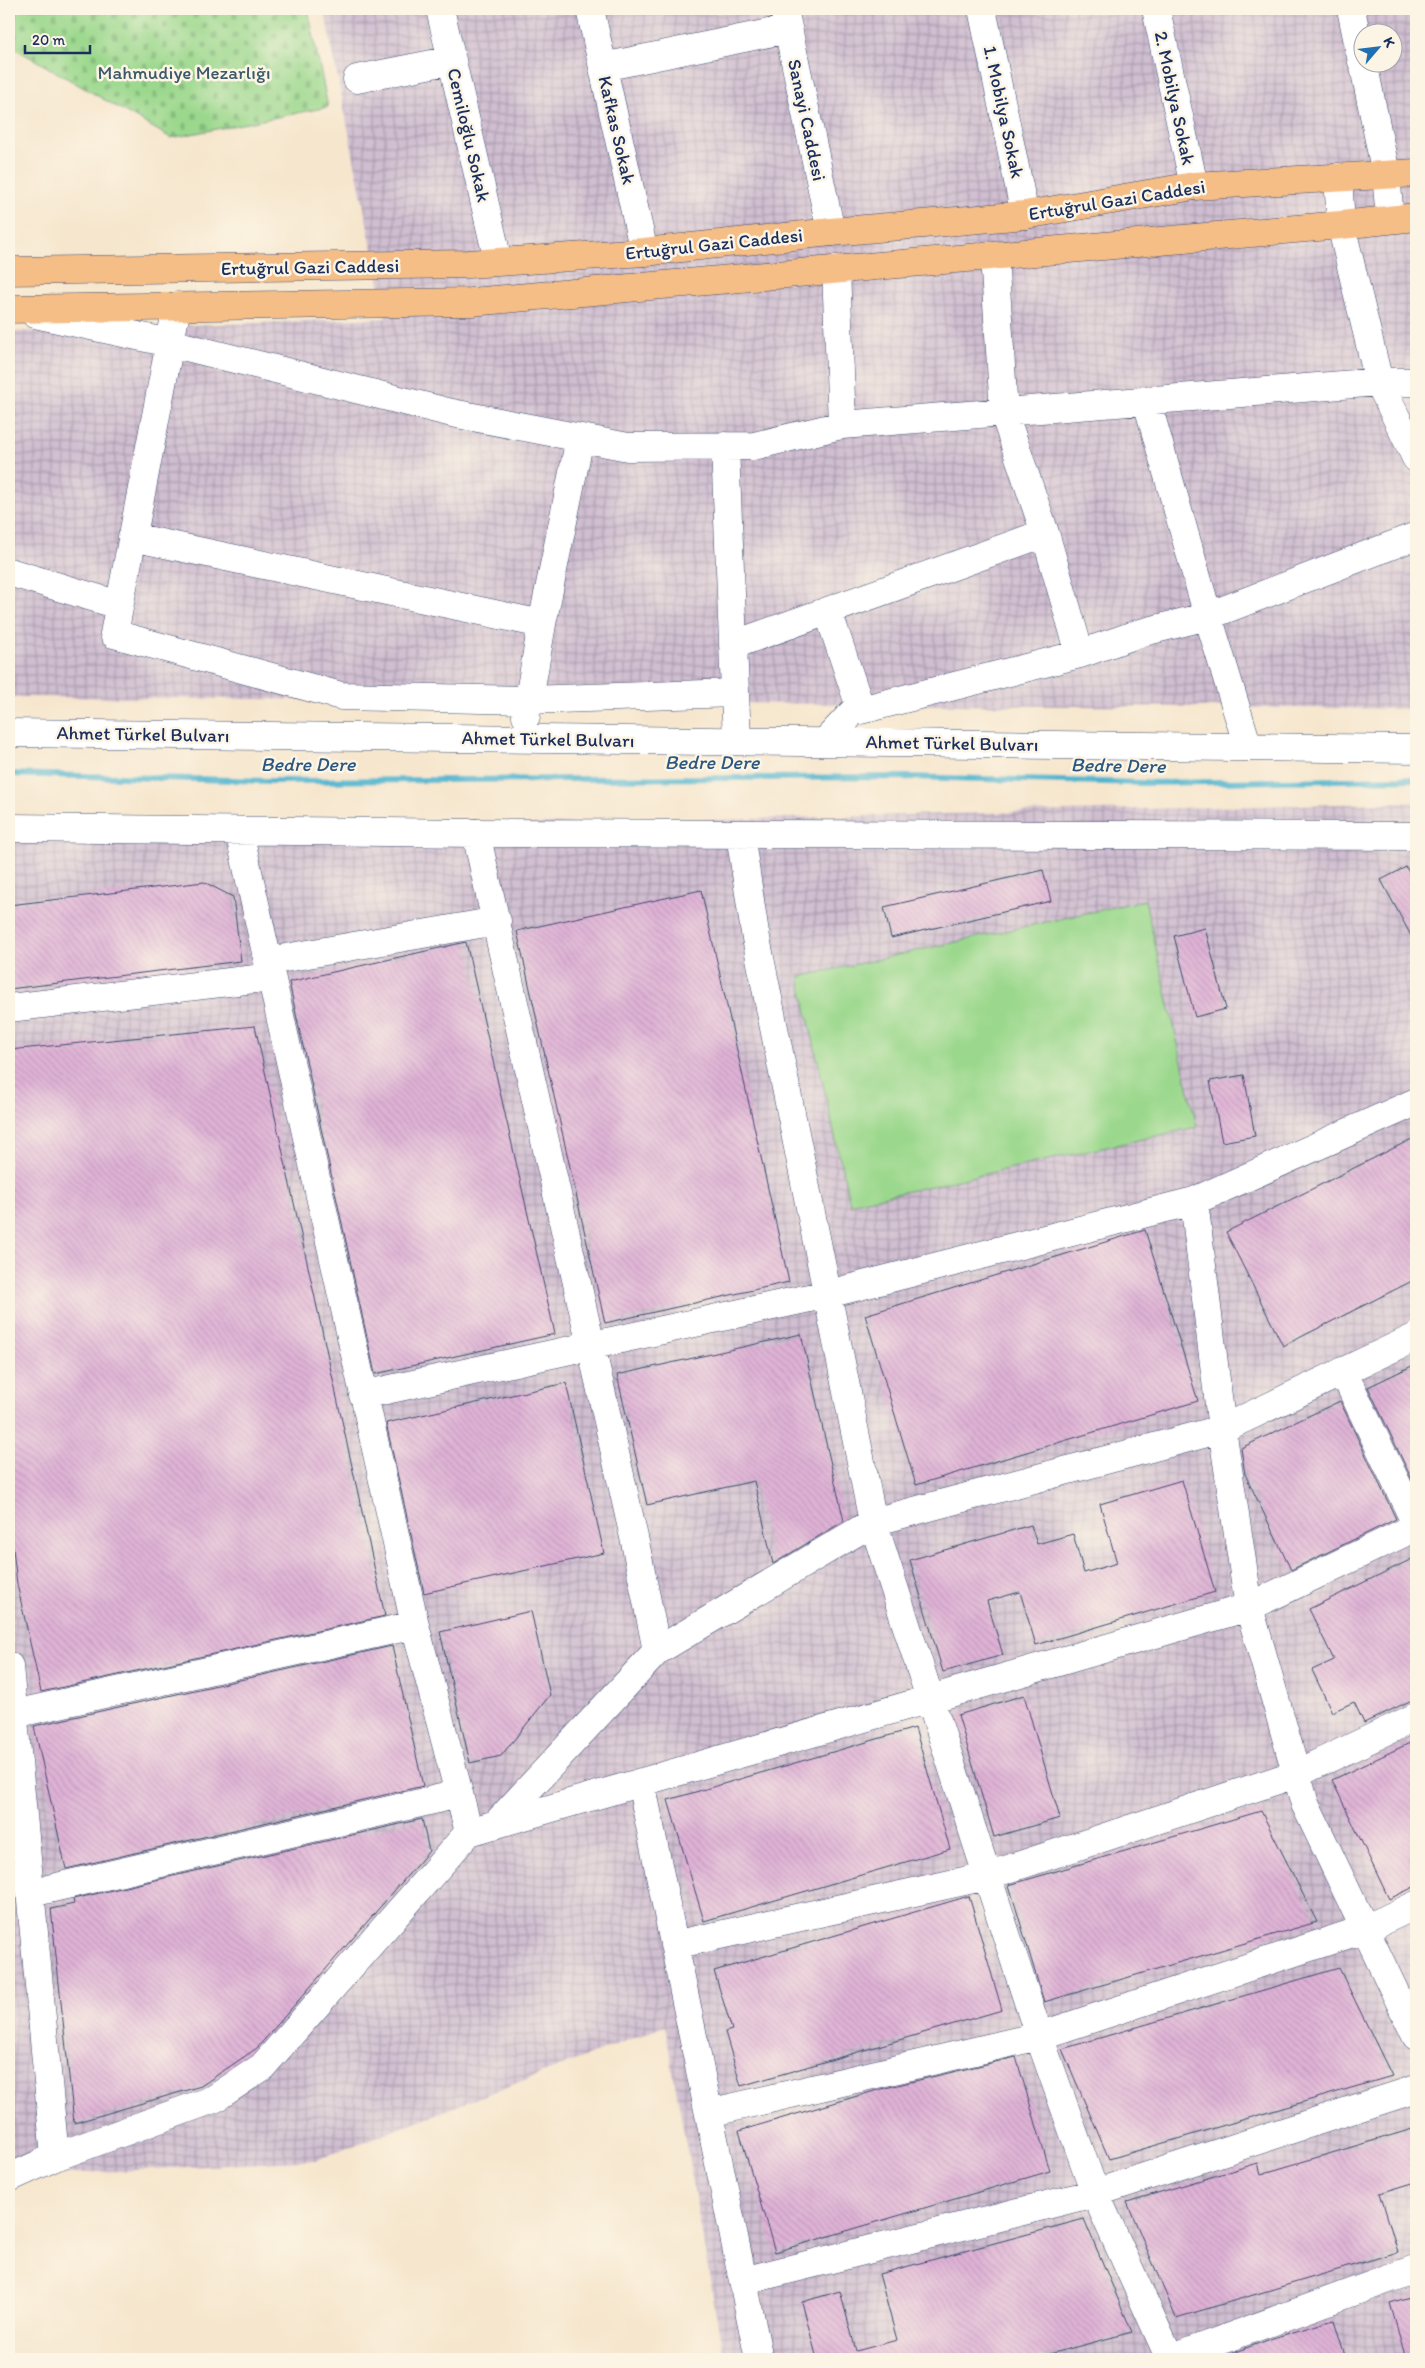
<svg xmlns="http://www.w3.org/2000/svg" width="1425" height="2368" viewBox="0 0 1425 2368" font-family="Itim,sans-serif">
	<defs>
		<pattern id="industrial-grid" width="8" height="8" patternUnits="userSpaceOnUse" patternTransform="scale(1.25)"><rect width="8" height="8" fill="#cfbdd0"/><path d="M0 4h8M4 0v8" fill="none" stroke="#a79aac"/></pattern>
		<pattern id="cemetery-stones" width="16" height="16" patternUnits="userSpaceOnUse" patternTransform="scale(1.25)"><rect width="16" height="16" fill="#9bd88d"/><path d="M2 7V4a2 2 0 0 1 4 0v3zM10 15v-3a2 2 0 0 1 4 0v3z" fill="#85ba7c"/></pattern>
		<pattern id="building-back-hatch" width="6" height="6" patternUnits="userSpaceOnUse" patternTransform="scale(1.25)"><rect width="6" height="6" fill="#dfb2d6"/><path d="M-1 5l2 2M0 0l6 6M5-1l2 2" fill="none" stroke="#bf99ba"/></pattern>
	</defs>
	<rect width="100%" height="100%" fill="#fcf5e5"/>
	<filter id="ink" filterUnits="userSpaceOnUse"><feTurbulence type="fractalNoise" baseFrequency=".02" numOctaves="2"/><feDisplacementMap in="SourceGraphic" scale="10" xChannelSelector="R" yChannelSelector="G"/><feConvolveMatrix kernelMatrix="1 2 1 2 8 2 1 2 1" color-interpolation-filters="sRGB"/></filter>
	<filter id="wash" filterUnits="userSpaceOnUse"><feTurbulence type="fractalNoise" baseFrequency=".0096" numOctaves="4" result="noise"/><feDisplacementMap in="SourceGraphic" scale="20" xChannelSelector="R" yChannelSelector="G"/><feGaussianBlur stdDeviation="1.12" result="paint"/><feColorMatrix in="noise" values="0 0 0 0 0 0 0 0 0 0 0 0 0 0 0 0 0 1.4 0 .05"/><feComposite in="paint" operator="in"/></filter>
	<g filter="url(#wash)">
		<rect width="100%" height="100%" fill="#f6e6cd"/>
		<path fill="url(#industrial-grid)" fill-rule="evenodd" d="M324,9H1416V709L9,697V332L386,318ZM1362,32H1392V62H1362Z
			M1416,802V2359H724L665,2026L316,2160L9,2177V838Z"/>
		<path fill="#9bd88d" stroke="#5b8476" d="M1145,900L1197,1127L850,1204L799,977Z"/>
		<path fill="url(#cemetery-stones)" stroke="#5b8476" d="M9,9H308L328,107L171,138L9,45Z"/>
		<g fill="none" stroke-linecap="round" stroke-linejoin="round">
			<path stroke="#51b5cf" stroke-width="6" d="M9,774L271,781L905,777L1143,783L1416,779"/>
		</g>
		<g id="blocks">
			<path fill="url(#building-back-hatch)" d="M1406,867L1416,886V945L1381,880Z
				M1043,870L1051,901L891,938L884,907Z
				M204,882L233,897L241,961L9,989V905Z
				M701,890L789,1282L605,1323L517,931Z
				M1205,928L1226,1009L1195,1017L1174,936Z
				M466,942L555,1334L375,1374L289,982Z
				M255,1026L385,1616L41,1692L17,1584L9,1513V1050Z
				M1244,1075L1255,1136L1222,1142L1210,1081Z
				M1416,1137V1279L1283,1346L1226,1232Z
				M1145,1230L1198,1401L916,1485L865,1315Z
				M801,1334L844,1521L773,1564L754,1481L647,1505L617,1375Z
				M1416,1364V1488L1368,1387Z
				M566,1383L604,1553L424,1593L386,1423Z
				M1340,1401L1396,1519L1291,1570L1245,1474L1241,1448Z
				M1182,1480L1215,1592L1036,1645L1020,1592L987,1601L1003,1655L943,1672L910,1560L1031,1525L1037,1544L1073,1534L1084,1573L1117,1563L1100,1504Z
				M1416,1557V1698L1364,1723L1354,1702L1332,1712L1312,1670L1334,1660L1309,1609Z
				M531,1611L550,1695L501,1756L470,1763L440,1632Z
				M392,1646L423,1786L66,1869L34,1726Z
				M1024,1695L1060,1818L994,1837L958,1715Z
				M915,1728L950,1849L704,1921L668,1800Z
				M1416,1740V1886L1389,1899L1332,1780Z
				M1261,1811L1317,1922L1044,2002L1009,1885Z
				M422,1819L429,1851L257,2048L201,2086L74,2123L51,1909L74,1904L73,1899Z
				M969,1896L1002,2010L741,2086L725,2032L732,2030L714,1971Z
				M1339,1968L1392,2076L1109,2159L1062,2049Z
				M1016,2057L1050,2171L775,2252L739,2131L881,2089Z
				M1416,2128V2182L1380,2193L1398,2252L1176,2318L1127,2202L1258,2163L1261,2174Z
				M1084,2219L1132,2332L1031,2359H817L802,2302L840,2291L856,2351L897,2340L879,2274Z
				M1416,2295V2359H1406L1390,2303Z
				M1334,2320L1346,2359H1216L1276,2337Z"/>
		</g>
	</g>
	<g filter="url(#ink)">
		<use href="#blocks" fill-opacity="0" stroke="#3c4a6f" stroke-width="1"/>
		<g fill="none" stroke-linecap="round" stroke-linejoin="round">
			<g stroke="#3c4a6f" stroke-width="29">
				<path id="minor" d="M440,9L498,261
					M590,9L644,252
					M784,9L831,232
					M982,9L1025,215
					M1156,9L1194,186
					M1351,9L1362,62
					M1363,62L1386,174L1390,219
					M603,67L788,29
					M357,79L452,60
					M1338,177L1341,225L1379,382L1416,458
					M994,255L1004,413L1045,533L1080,654
					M836,269L842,425
					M177,306L114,634L341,696L528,700L735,693
					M35,314L170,343L452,413L628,447L754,446L842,425L1379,382H1416
					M1147,402L1208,616L1248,747
					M725,446L737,741
					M132,537L542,624
					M9,572L119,605
					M828,611L861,710
					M733,645L1045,533
					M526,716L542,624L580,438
					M9,733L1416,749
					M825,742L853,712L1080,654L1140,633L1208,616L1416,536
					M9,828L476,833L1416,836
					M239,831L415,1625L469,1832
					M476,833L635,1542L657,1651
					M740,834L755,933L873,1522L1039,2036L1095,2193L1170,2359
					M268,961L497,921
					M9,1008L271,977
					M1416,1102L1194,1201L1222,1429L1249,1607L1305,1804L1416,2036
					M1343,1371L1416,1524
					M363,1395L828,1294L1194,1201
					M9,1666L55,2157L9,2178
					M14,1714L415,1625
					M641,1782L759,2359
					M495,1825L657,1651L873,1522L1222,1429L1416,1337
					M31,1893L459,1794
					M674,1945L987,1876L1296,1774L1416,1717
					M709,2113L1039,2036L1365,1929L1416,1905
					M55,2157L214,2099L262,2067L469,1832L1249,1607L1416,1527
					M743,2281L1095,2193L1416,2089
					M1169,2359L1416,2269"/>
			</g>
			<g stroke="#3c4a6f" stroke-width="29">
				<path id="major" d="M9,271L468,264L644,252L831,232L1025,215L1194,186L1416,173
					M9,309L471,302L1341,225L1416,217"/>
			</g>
			<use href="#minor" stroke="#fff" stroke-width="28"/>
			<use href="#major" stroke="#f6be87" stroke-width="28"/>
		</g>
	</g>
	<g text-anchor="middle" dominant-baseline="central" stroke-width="5" stroke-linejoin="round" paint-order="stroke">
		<g font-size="19" fill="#3b596a" stroke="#fcf5e5">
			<text x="184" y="72">Mahmudiye Mezarlığı</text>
		</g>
		<g font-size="19" fill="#1b2f5e" stroke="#fcf5e5">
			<text transform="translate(1175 98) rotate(78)">2. Mobilya Sokak</text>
			<text transform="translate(1004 112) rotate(78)">1. Mobilya Sokak</text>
			<text transform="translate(807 120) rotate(78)">Sanayi Caddesi</text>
			<text transform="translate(617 130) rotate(77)">Kafkas Sokak</text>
			<text transform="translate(469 135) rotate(77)">Cemiloğlu Sokak</text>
			<text transform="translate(1117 200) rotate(-9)">Ertuğrul Gazi Caddesi</text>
			<text transform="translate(714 244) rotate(-6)">Ertuğrul Gazi Caddesi</text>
			<text transform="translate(310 267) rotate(-1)">Ertuğrul Gazi Caddesi</text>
			<text transform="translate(143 734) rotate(1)">Ahmet Türkel Bulvarı</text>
			<text transform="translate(548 739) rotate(1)">Ahmet Türkel Bulvarı</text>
			<text transform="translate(952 743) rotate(1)">Ahmet Türkel Bulvarı</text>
		</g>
		<g font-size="20" font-style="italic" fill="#2b5780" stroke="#fcf5e5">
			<text x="712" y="762">Bedre Dere</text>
			<text x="308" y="764">Bedre Dere</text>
			<text transform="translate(1118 765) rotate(1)">Bedre Dere</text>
		</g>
	</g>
	<rect width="1425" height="2368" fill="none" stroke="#fcf5e5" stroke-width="30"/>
	<g transform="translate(1378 48) rotate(62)"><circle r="24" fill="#fcf5e5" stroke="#a2a6af"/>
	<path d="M0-4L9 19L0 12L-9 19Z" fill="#1f6fb2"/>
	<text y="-8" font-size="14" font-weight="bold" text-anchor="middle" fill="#1b2f5e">K</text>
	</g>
	<path d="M25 45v8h65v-8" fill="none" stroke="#1b2f5e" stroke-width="2.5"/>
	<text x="32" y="45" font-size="15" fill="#1b2f5e" stroke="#fcf5e5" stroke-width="4" paint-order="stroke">20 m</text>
</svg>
